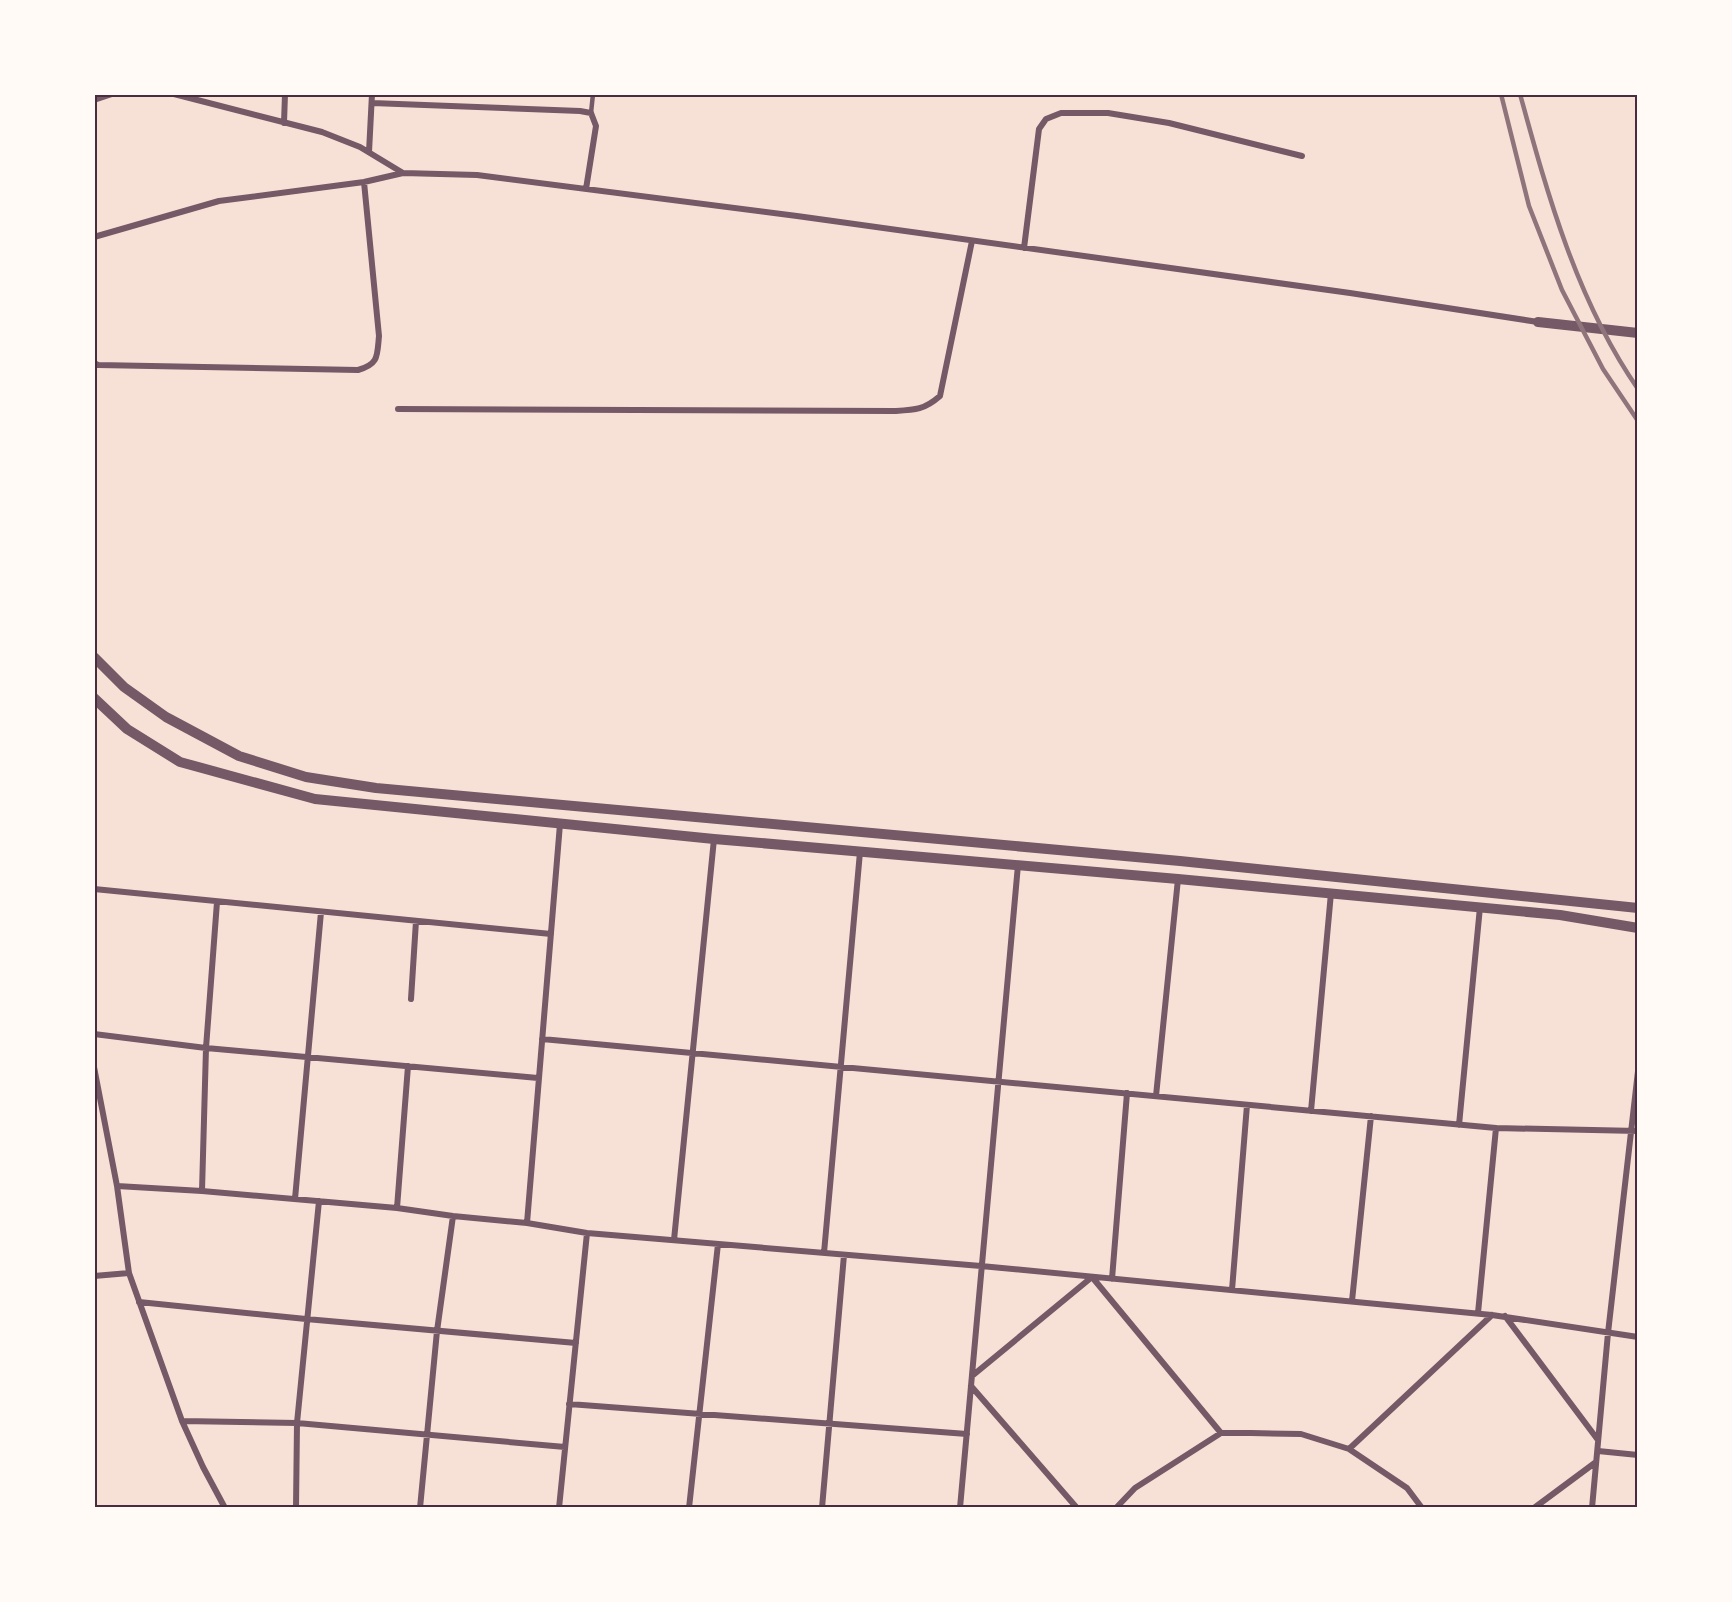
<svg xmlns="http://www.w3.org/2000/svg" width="1732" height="1602" viewBox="0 0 1732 1602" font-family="'Crimson Pro',serif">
	<rect width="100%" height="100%" fill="#f7e1d7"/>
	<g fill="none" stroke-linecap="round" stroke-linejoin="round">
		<path stroke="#755966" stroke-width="4.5" d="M591,113L593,94"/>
		<path stroke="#755966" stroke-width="6" d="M174,94L322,132L360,147L403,173
			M94,100L112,94
			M372,103L580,111L591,113L596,126L586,189
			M284,123L285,94
			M369,152L372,94
			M94,237L219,201L364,182L403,173L477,175L797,216L1350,293L1538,322
			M1024,248L1039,129L1046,119L1061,113H1108L1169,123L1302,156
			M94,363L98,365L358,370C379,364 377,356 379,336L364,182
			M398,409L894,411C915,410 924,410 940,396L972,241
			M94,889L551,934
			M411,999L416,921
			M94,1034L206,1048L538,1078
			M542,1039L1496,1128L1638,1131
			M94,1067L117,1186L129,1273L182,1421L203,1467L225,1508
			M1156,1096L1178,879
			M1311,1111L1331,893
			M1459,1125L1480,907
			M117,1186L202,1191L397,1208L453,1216L527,1223L587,1233L981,1266L1492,1315L1638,1337
			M202,1191L206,1048L217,902
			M295,1199L321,912
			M397,1208L408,1066
			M527,1223L560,824
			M674,1240L714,839
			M824,1253L860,852
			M94,1276L129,1273
			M1112,1279L1127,1093
			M1232,1290L1247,1105
			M1352,1301L1371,1116
			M139,1302L306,1319L576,1343
			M1478,1313L1496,1128
			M1505,1316L1598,1440
			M972,1376L1092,1277L1221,1433
			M971,1386L1077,1508
			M569,1404L967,1434
			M182,1421L297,1423L565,1447
			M1349,1449L1492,1315
			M1598,1451L1638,1455
			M296,1508L297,1423L319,1201
			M420,1508L437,1331L453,1216
			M559,1508L587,1233
			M689,1508L718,1244
			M822,1508L844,1255
			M960,1508L1018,865
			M1116,1508L1135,1488L1221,1433H1251L1301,1434L1349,1449L1407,1488L1422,1508
			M1534,1508L1596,1462
			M1592,1508L1608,1333L1638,1071"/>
		<path stroke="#755966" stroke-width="10" d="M1538,322L1638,333
			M94,657L124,687L166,717L239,756L306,777L376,788L1180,861L1638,908
			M94,698L127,729L180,762L315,799L714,839L1178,879L1560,915L1638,928"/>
		<path stroke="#8f747c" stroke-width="4.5" d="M1501,94L1529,206L1562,290L1603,369L1638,421
			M1520,94C1548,196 1577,301 1638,389"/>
	</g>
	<rect width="1732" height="1602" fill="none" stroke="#fffaf5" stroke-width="192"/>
	<rect x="96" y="96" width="1540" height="1410" fill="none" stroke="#4a2c40" stroke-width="2"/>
</svg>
